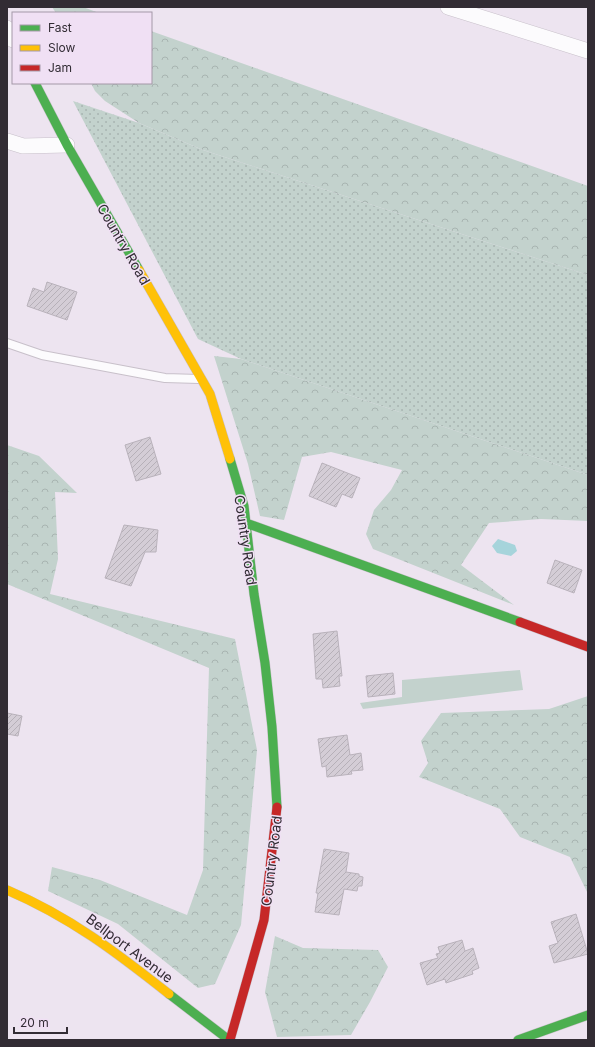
<svg xmlns="http://www.w3.org/2000/svg" width="595" height="1047" viewBox="0 0 595 1047" font-family="Inter,sans-serif">
	<defs>
		<pattern id="grass-dots" width="8" height="8" patternUnits="userSpaceOnUse"><rect width="8" height="8" fill="#c3d2cd"/><path d="M2 2h.1M6 6h.1" fill="none" stroke="#a8b4b1" stroke-width="1.8" stroke-linecap="round"/></pattern>
		<pattern id="forest-crowns" width="20" height="18" patternUnits="userSpaceOnUse"><rect width="20" height="18" fill="#c3d2cd"/><path d="M2 6a3 3 0 1 1 6 0M12 15a3 3 0 1 1 6 0" fill="none" stroke="#a8b4b1"/></pattern>
		<pattern id="building-hatch" width="6" height="6" patternUnits="userSpaceOnUse"><rect width="6" height="6" fill="#d4cdd6"/><path d="M-1 1l2-2M0 6l6-6M5 7l2-2" fill="none" stroke="#b6b0b8"/></pattern>
	</defs>
	<rect width="100%" height="100%" fill="#ede4f0"/>
	<path fill="url(#grass-dots)" d="M73,101L139,123L203,150L588,275V475L241,359L198,339Z"/>
	<path fill="url(#forest-crowns)" d="M52,7H83L99,13H56Z
		M151,31L588,186V275L203,150L139,123L105,101L95,91L91,83H151Z
		M214,356L241,359L588,475V521L541,519L489,523L461,565L514,605L373,549L366,534L374,510L391,490L402,470L331,452L302,457L284,520L260,516L248,464Z
		M7,445L39,456L77,493L55,492L58,559L50,594L235,639L257,750L241,925L215,984L198,988L118,924L48,891L52,867L100,880L187,915L203,870L209,668L7,584Z
		M588,696V894L570,857L520,837L500,809L419,777L428,763L421,741L441,713L549,709Z
		M275,936L303,948L378,950L388,967L370,1002L351,1035L277,1037L265,992Z"/>
	<path fill="#c3d2cd" d="M520,670L523,690L363,709L360,703L402,697V680Z"/>
	<path fill="#a6d4db" d="M498,539L515,545L517,551L511,556L497,553L492,546Z"/>
	<path fill="url(#building-hatch)" stroke="#b9b2bb" d="M47,282L77,292L67,320L27,306L33,288L44,292Z
		M150,437L161,474L136,481L125,445Z
		M322,463L360,478L352,498L342,494L336,507L309,496Z
		M124,525L158,530L156,552H145L131,586L105,578Z
		M555,560L582,570L574,593L547,583Z
		M337,631L342,676H339L340,686L323,688L322,679H316L313,634Z
		M393,673L395,694L368,697L366,676Z
		M7,713L22,716L18,736L7,734Z
		M347,735L350,755L361,753L363,770L351,771L352,774L327,777L326,766L322,767L318,739Z
		M324,849L349,853L346,872L359,874V876L363,877L362,886H358L357,891L344,889L339,915L315,912L318,893H316Z
		M576,914L588,954L554,963L549,946L558,943L551,922Z
		M462,940L465,951L473,948L479,968L472,971L473,974L446,983L445,979L427,985L420,963L438,958L436,954L440,953L438,947Z"/>
	<g fill="none" stroke-linecap="round" stroke-linejoin="round">
		<g stroke="#c8c0ca" stroke-width="10">
			<path id="lane" d="M7,343L42,355L165,378L199,379"/>
		</g>
		<g stroke="#c8c0ca" stroke-width="16">
			<path id="street" d="M448,7L588,51
				M7,28L13,40
				M7,141L23,146L67,145"/>
		</g>
		<g stroke="#c8c0ca" stroke-width="10">
			<path id="fast" d="M35,83L67,145L139,270
				M230,459L244,506L254,594L265,663L272,727L277,807
				M246,523L520,622
				M169,994L229,1040
				M518,1040L588,1015"/>
		</g>
		<g stroke="#c8c0ca" stroke-width="10">
			<path id="slow" d="M139,270L210,394L230,459
				M7,890C70,917 116,952 169,994"/>
		</g>
		<g stroke="#c8c0ca" stroke-width="10">
			<path id="jam" d="M520,622L588,647
				M230,1040L264,920L277,807"/>
		</g>
		<use href="#lane" stroke="#fcfbfd" stroke-width="8"/>
		<use href="#street" stroke="#fcfbfd" stroke-width="15"/>
		<use href="#fast" stroke="#4caf50" stroke-width="9"/>
		<use href="#slow" stroke="#ffc107" stroke-width="9"/>
		<use href="#jam" stroke="#c62828" stroke-width="9"/>
	</g>
	<g text-anchor="middle" dominant-baseline="central" stroke-width="3" stroke-linejoin="round" paint-order="stroke">
		<g font-size="14" fill="#322c34" stroke="#f0e0f4">
			<text transform="translate(124 244) rotate(60)">Country Road</text>
			<text transform="translate(246 540) rotate(82)">Country Road</text>
			<text transform="translate(271 861) rotate(-83)">Country Road</text>
			<text transform="translate(130 948) rotate(37)">Bellport Avenue</text>
		</g>
	</g>
	<rect width="595" height="1047" fill="none" stroke="#322c34" stroke-width="16"/>
	<rect x="12" y="12" width="140" height="72" fill="#f0e0f4" stroke="#a498a7"/>
	<rect x="20" y="25" width="20" height="6" fill="#4caf50" stroke="#a498a7"/>
	<text x="48" y="32" font-size="12" fill="#322c34">Fast</text>
	<rect x="20" y="45" width="20" height="6" fill="#ffc107" stroke="#a498a7"/>
	<text x="48" y="52" font-size="12" fill="#322c34">Slow</text>
	<rect x="20" y="65" width="20" height="6" fill="#c62828" stroke="#a498a7"/>
	<text x="48" y="72" font-size="12" fill="#322c34">Jam</text>
	<path d="M14 1027v6h53v-6" fill="none" stroke="#322c34" stroke-width="2"/>
	<text x="20" y="1027" font-size="12" fill="#322c34" stroke="#f0e0f4" stroke-width="3" paint-order="stroke">20 m</text>
</svg>
